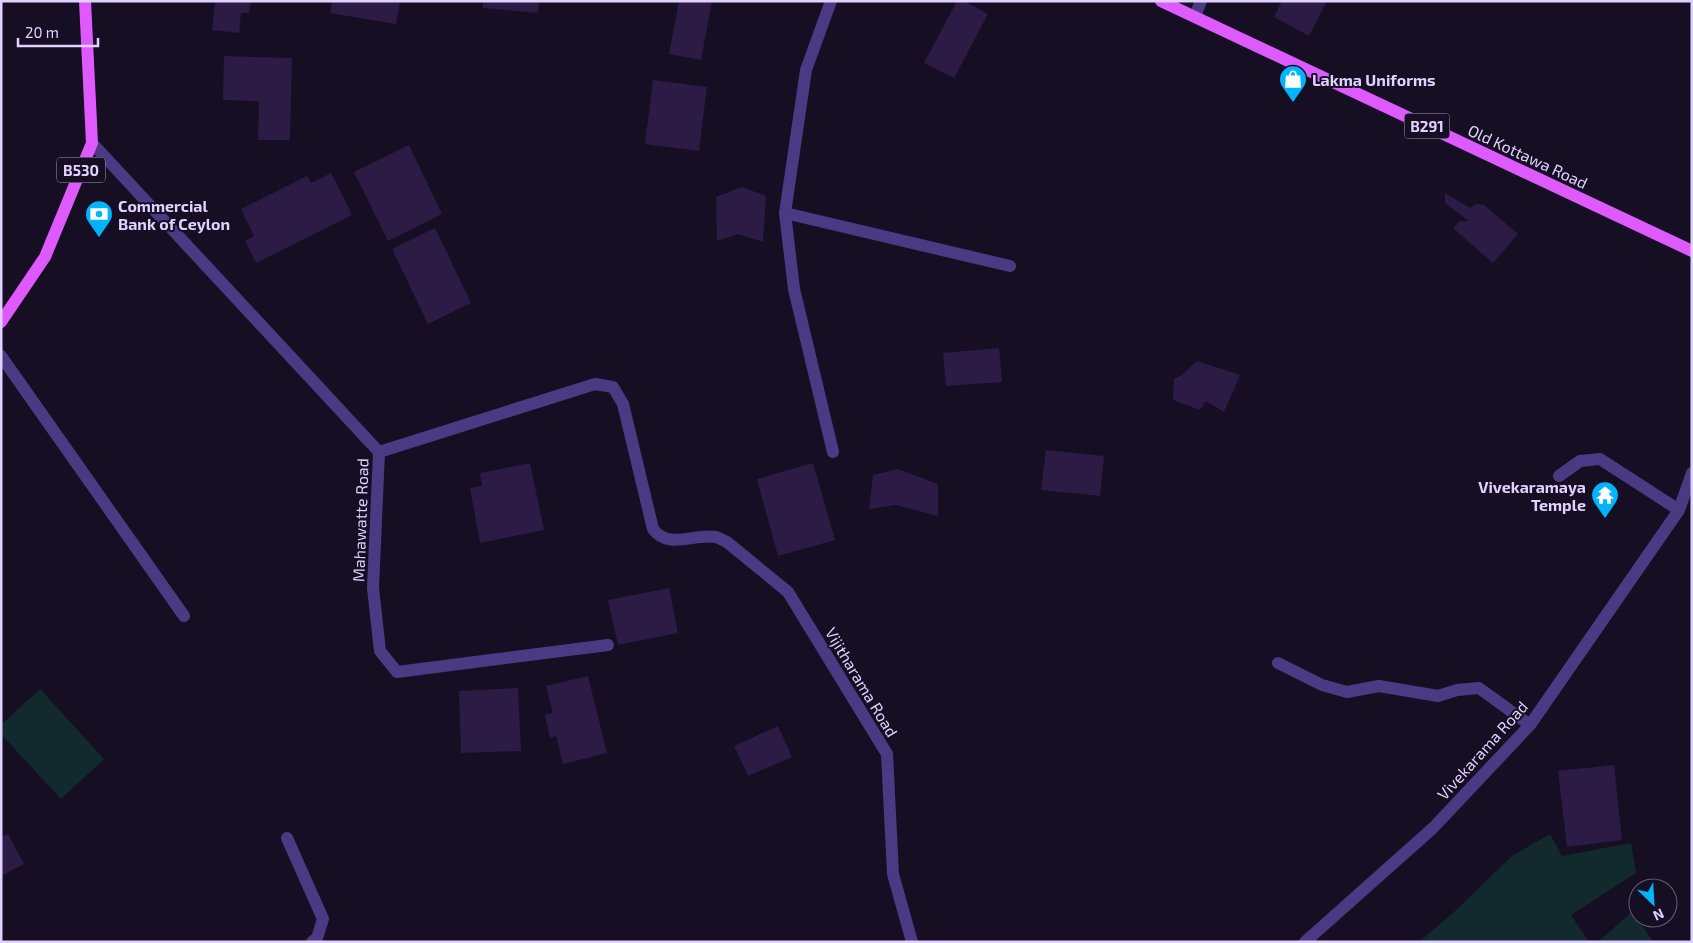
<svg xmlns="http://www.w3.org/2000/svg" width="1693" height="943" viewBox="0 0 1693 943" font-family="'Exo 2',sans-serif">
	<rect width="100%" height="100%" fill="#160f24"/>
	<path fill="#122a2e" d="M40,689L104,759L61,799L1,734V725Z
		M1550,834L1562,856L1631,843L1636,873L1571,915L1589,942H1419L1453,913L1512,856Z
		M1633,911L1653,942H1598Z"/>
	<path fill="#2b1b45" d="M215,1H251L249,13H241L239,33L212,30Z
		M332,1H400L396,24L330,13Z
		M483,1H539L538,13L483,8Z
		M679,1H712L701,60L669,54Z
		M957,1H964L988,14L954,78L924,63Z
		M1282,1H1327L1309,36L1274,17Z
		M224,56L292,58L290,140H258L259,101L223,100Z
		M653,80L707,87L699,151L645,144Z
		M409,145L442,214L388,241L354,172Z
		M331,173L352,215L256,263L245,241L254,236L241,209L307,176L311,183Z
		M742,187L766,196L763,242L738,234L717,241L716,197Z
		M1445,193L1470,208L1476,204L1484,205L1518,234L1493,263L1453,228L1460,221H1469L1445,203Z
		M435,228L471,303L428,324L392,249Z
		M999,348L1002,382L946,386L943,353Z
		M1197,361L1240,375L1224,412L1206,401L1200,410L1173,400L1174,379L1182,375Z
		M1046,450L1104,456L1100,496L1041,490Z
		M530,463L544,530L480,543L470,488L482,486L480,473Z
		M813,463L835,540L778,556L757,479Z
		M898,469L938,484V516L896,505L869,509L873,475Z
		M669,588L678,633L618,645L608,600Z
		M588,676L607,753L563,764L556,736L550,738L545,715L553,713L546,686Z
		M518,688L521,751L461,753L459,691Z
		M778,726L792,757L748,776L734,746Z
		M1614,765L1622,840L1567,847L1558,771Z
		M8,834L24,864L1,876V837Z"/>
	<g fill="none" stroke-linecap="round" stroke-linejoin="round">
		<path stroke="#4a3a83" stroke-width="12" d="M831,1L806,70L785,213L794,289L833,452
			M1195,16L1201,1
			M92,143L379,452L373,588L380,651L397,672L608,645
			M785,213L1010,266
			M1,356L184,616
			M379,452L595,384L613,387L623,404L653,529C668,550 695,533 716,537C719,538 723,540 727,542L788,592L887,754L893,874L912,942
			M1559,476L1580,461L1600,459L1679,510
			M1278,663L1322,685L1347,692L1379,686L1438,696L1457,690L1479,688L1530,725
			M287,838L323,919L317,938L312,942
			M1305,942L1433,828L1530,725L1679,510L1692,473"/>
		<path stroke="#de5afd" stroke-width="12" d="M1161,1L1692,251
			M1,322L45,257L92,143L85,1"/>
	</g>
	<defs>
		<g id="shop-pin" transform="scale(1.4375)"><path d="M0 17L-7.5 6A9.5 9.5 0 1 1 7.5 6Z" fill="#02b4fa" stroke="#160f24"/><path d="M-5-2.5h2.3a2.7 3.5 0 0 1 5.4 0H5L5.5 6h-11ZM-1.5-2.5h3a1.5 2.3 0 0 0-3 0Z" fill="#fff"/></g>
		<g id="bank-pin" transform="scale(1.4375)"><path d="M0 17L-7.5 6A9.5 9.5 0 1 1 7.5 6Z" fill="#02b4fa" stroke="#160f24"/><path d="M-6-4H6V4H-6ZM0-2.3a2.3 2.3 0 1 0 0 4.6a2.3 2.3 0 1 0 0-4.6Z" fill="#fff"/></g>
		<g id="temple-pin" transform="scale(1.4375)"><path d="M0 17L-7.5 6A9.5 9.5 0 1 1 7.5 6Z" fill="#02b4fa" stroke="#160f24"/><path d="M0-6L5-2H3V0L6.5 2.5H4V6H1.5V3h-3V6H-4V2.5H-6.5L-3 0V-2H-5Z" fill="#fff"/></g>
	</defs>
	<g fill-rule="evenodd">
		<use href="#shop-pin" x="1293" y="79"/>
		<use href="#bank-pin" x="99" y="214"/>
		<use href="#temple-pin" x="1605" y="495"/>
	</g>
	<g text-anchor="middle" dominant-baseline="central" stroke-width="4" stroke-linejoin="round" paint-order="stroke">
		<g fill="#160f24" stroke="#a398bd" stroke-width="1">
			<rect x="1404.5" y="113.5" width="45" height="25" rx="4"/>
			<rect x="57" y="157.5" width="48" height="25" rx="4"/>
		</g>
		<g font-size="15" font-weight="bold" fill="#dfd2ff">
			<text x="1427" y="126">B291</text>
			<text x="81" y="170">B530</text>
		</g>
		<g font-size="16" font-weight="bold" fill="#dfd2ff" stroke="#160f24" text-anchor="start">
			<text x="1312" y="79">Lakma Uniforms</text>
			<text x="118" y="205">Commercial<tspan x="118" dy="18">Bank of Ceylon</tspan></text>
			<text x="1586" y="486" text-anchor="end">Vivekaramaya<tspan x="1586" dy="18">Temple</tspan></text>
		</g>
		<g font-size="16" fill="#dfd2ff" stroke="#160f24">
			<text transform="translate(1528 156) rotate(25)">Old Kottawa Road</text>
			<text transform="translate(360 520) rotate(-88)">Mahawatte Road</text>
			<text transform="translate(862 682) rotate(59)">Vijitharama Road</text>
			<text transform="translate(1482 750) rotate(-48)">Vivekarama Road</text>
		</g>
	</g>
	<rect width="1693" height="943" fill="none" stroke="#dfd2ff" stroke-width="5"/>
	<g transform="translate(1653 903) rotate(155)"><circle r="24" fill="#160f24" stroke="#665d7c"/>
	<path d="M0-4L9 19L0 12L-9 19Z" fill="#02b4fa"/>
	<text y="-8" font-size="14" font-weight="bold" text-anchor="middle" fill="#dfd2ff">N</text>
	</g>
	<path d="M18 38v8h80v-8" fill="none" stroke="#dfd2ff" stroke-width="2.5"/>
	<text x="25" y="38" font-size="15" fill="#dfd2ff" stroke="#160f24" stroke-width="4" paint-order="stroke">20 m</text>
</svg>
